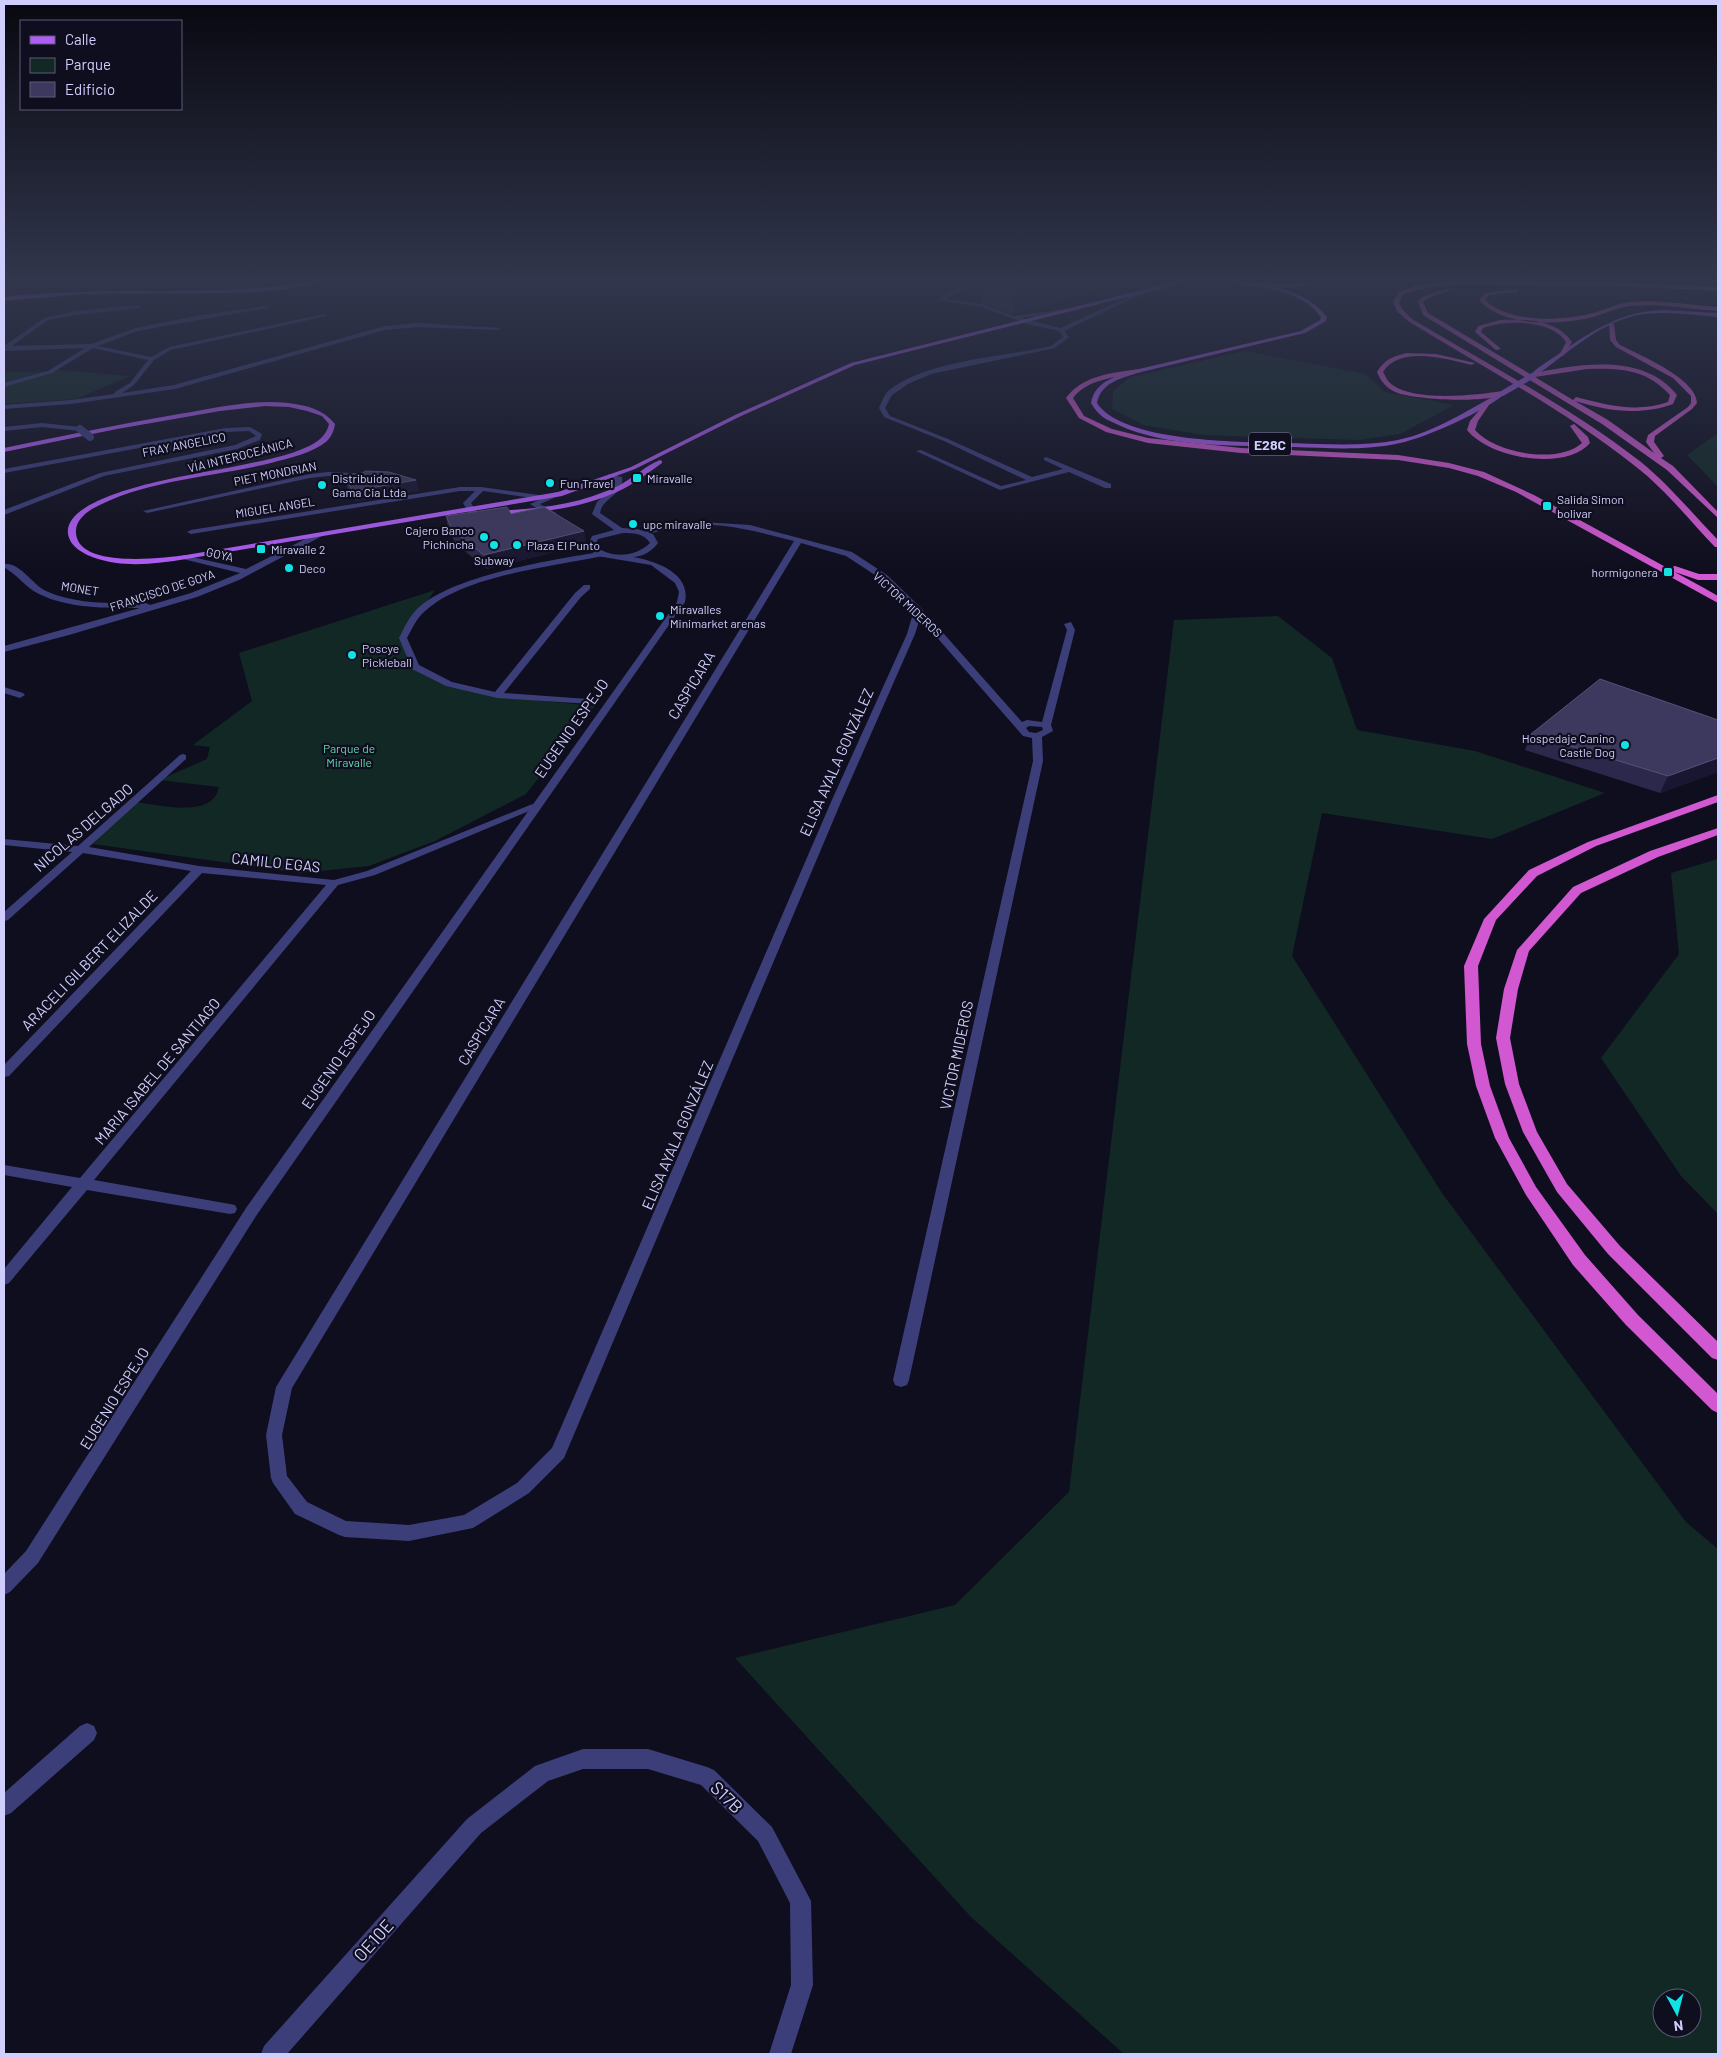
<svg xmlns="http://www.w3.org/2000/svg" width="1722" height="2058" viewBox="0 0 1722 2058" font-family="Barlow,sans-serif">
	<rect width="100%" height="100%" fill="#0f0e1e"/>
	<path fill="#112825" fill-rule="evenodd" d="M1245,351L1365,374L1385,392L1454,405L1400,434L1359,440L1203,435L1144,425L1112,409L1113,391L1131,377Z
		M59,370L130,376L76,399L4,404V372H35Z
		M1718,433V487L1687,455Z
		M435,590L404,636L414,664L447,683L496,696L595,706L526,794L435,841L369,866L301,873L93,844L134,802C157,804 213,820 219,787L159,780L207,759L210,747L193,745L252,701L239,653Z
		M1278,616L1332,658L1357,730L1475,751L1605,793L1492,839L1322,813L1292,956L1442,1193L1686,1522L1718,1549V2054H1124L971,1917L735,1658L955,1605L1069,1492L1174,620ZM1662,1998H1692V2028H1662Z
		M1718,859V1214L1681,1176L1601,1058L1679,954L1671,873Z"/>
	<g fill="none" stroke-linecap="round" stroke-linejoin="round">
		<path fill="#3c3e7a" fill-rule="evenodd" d="M986,282H997L960,291L946,299L983,304L1014,316L1081,307L1079,310L1021,318L1060,328L1148,288L1153,289L1064,331L1069,337L1055,348L931,374L908,384L892,395L885,408L890,416L948,439L1032,477L1063,469L1044,460V458L1046,457L1111,484V488H1105L1069,472L1000,490L916,451L921,450L1001,486L1026,480L944,441L884,417L879,408C881,403 884,395 888,391C925,360 1004,357 1051,346L1063,337L1059,331L1027,324L982,307L939,300C951,287 970,285 986,282Z
			M138,305L140,308L76,315L48,320L12,346L91,344L136,328L195,316L265,306L268,308L137,331L98,346L151,357L169,347L324,314L327,316L171,350L154,360L134,385L122,393L174,385L385,326L417,323L501,328L498,330L417,327L385,330L175,389L71,404L4,409V405L71,400L114,394L115,392L130,383L148,360L93,348L52,373L4,387V383L48,371L85,348L4,351V346L44,318L76,311Z
			M42,423L80,427L83,429L80,431L42,427L4,431V427Z
			M250,427L262,434L260,440L237,449L104,476L4,515V510L100,473L235,445L256,436L249,431L226,432L4,473V469L226,428Z
			M328,472L374,474L378,476L374,478L328,476L310,478L147,513L143,511L310,474Z
			M460,487H481L539,495L543,497L539,499L483,491L471,503L478,514L474,516H471L463,503L475,491H460L191,534L187,532L191,530Z
			M686,521L750,525L852,552L887,575L921,608L1022,722L1027,720L1042,722L1067,630L1064,624L1071,622L1075,630L1051,725L1053,731L1042,737L1043,761L909,1380L907,1385L901,1387L895,1385L893,1380L1033,761L1032,738L1023,736L920,618L915,634L841,802L564,1458L529,1493L473,1528L409,1541L345,1537L339,1535L295,1514L273,1483L271,1478L266,1435L276,1387L794,541C759,532 724,522 687,525C673,526 658,532 645,535L641,533ZM801,543L846,556L881,579L914,610L907,634L831,802L552,1448L517,1483L464,1515L409,1525L346,1521L307,1502L287,1476L282,1435L292,1388ZM1029,726L1042,727L1043,730L1036,733L1029,732L1026,728Z
			M317,533L324,535L239,580L197,597L69,635L4,652V646L140,608C107,608 70,609 39,594C26,588 18,575 5,568V564C20,562 33,585 46,591C77,605 113,603 146,603L150,605L191,593L240,573L183,559V555L246,569Z
			M600,552L604,554L603,556C551,567 463,575 424,612C416,619 412,629 407,638L419,665L452,682L495,692L575,593L584,585H590V589L581,597L504,693L588,699L593,702L591,704L497,698L446,686L412,669L399,638C404,628 409,617 417,609C452,575 552,560 600,552Z
			M4,687L23,693L25,695L20,698L4,693Z
			M183,754L186,755V759L89,847L199,866L334,880L367,871L530,805L534,804L539,807L375,875L338,885L94,1180L230,1204L235,1205L237,1209L235,1213L230,1214L87,1190L9,1283L4,1285V1269L72,1187L4,1175V1165L80,1178L326,885L202,873L9,1076L4,1077V1065L191,871L83,853L8,920L4,921V912L72,852L4,845V839L78,846L180,755Z
			M87,1723L94,1726L97,1733L94,1740L11,1813L4,1816V1793L80,1726Z
			M583,1749H648L707,1767L714,1770L772,1827L811,1901L813,1985L791,2054H769L791,1985L790,1903L758,1841L701,1785L648,1769H583L548,1781L481,1833L287,2054H261L264,2046L467,1819L535,1766Z"/>
		<path fill="#3c3e7a" fill-rule="evenodd" d="M608,474L622,477C625,495 602,497 600,513L622,528L637,529L653,534L658,543C651,552 644,556 633,557C656,561 691,573 685,602L256,1216L38,1563L10,1592L4,1595V1574L26,1551L246,1208L677,602L679,592L675,583L651,565L597,556L587,547L592,536L614,530L592,514L597,502L615,485V480L608,478ZM623,533C633,533 644,533 650,543C636,557 611,559 595,546L598,539Z
			M556,492L563,494L540,504L556,513V517H550L530,504Z"/>
		<path fill="#af5df4" fill-rule="evenodd" d="M310,282H323L281,290L241,293L83,294L4,301V297C106,285 209,298 310,282Z
			M1174,282H1188L855,365L739,417L635,469L562,496L186,559C156,564 124,568 95,558C84,554 70,547 68,534C62,492 203,473 232,467C252,463 272,459 292,453C307,447 325,442 329,424L322,416L307,411L289,407L265,406L220,411L117,429L4,452V448C62,436 121,424 179,414C215,408 252,399 288,403C307,405 324,410 335,424C334,430 332,436 327,441C313,453 289,458 271,463C214,477 143,480 92,509C84,514 75,522 76,533C78,569 163,558 186,555L558,492L631,467L735,415L851,363Z
			M1228,282C1263,282 1305,288 1327,317L1326,321L1305,333L1141,372C1122,378 1101,382 1097,403C1123,443 1244,442 1289,443C1325,444 1362,447 1398,440C1435,432 1468,410 1501,392L1506,393C1485,411 1428,437 1400,443C1365,451 1329,448 1294,447C1234,445 1164,449 1110,421C1101,417 1096,411 1091,403C1095,380 1119,375 1139,369L1301,331L1320,320L1321,317C1305,295 1277,289 1251,286C1244,285 1235,285 1228,282Z
			M1665,310L1718,313V317C1694,315 1669,311 1644,314C1603,319 1567,354 1534,377L1529,376C1538,367 1550,360 1560,353C1593,330 1624,310 1665,310Z
			M660,460L662,461V463C649,472 637,482 623,489C583,509 538,513 494,515L490,513L494,511C536,509 579,505 618,486C632,479 645,466 660,460Z"/>
		<path fill="#d158d0" fill-rule="evenodd" d="M1250,282L1292,284L1320,282L1292,288L1248,285Z
			M1444,282H1618L1718,287V291C1651,287 1584,285 1516,285C1478,285 1439,281 1403,294L1399,302L1402,309L1412,319C1489,365 1570,407 1641,462C1669,485 1693,514 1718,540V547H1715C1689,520 1665,489 1635,466C1565,410 1484,368 1408,321L1397,311L1393,302L1399,292L1418,285Z
			M1446,289L1451,290L1428,298L1423,302L1428,313L1530,374C1578,364 1643,352 1677,395L1673,404C1640,416 1608,411 1575,401L1608,420L1654,453L1646,442L1648,435L1688,407L1691,403V396L1673,378L1616,347L1610,340L1609,323L1614,324L1616,340L1620,345C1640,355 1697,379 1697,403L1692,409L1655,436L1654,442L1664,456L1661,458L1673,466L1718,512V518L1667,470L1602,424L1423,315L1418,301L1424,296ZM1587,369C1621,368 1646,369 1670,395L1668,402C1636,413 1607,405 1576,397L1573,400L1535,377Z
			M1519,289L1517,292L1489,295L1485,300C1510,323 1558,321 1589,314C1603,311 1615,304 1629,302C1658,299 1689,305 1718,307V311C1689,309 1659,303 1630,306C1616,307 1603,315 1589,318C1556,325 1503,327 1479,300L1485,293Z
			M1500,320C1525,319 1557,319 1572,342L1563,356L1560,354L1566,342C1551,319 1506,320 1483,328L1481,332L1501,349L1496,350L1475,332L1478,326Z
			M1407,353L1436,354L1475,363L1472,365C1447,359 1400,345 1383,372C1385,375 1387,380 1389,382C1410,403 1476,395 1503,391L1506,393C1490,404 1413,400 1395,392C1385,387 1381,381 1377,372C1385,359 1393,356 1407,353Z
			M1139,369L1141,372C1117,378 1090,377 1073,398L1084,416L1112,429L1148,438L1241,448L1398,455L1449,463L1484,472L1534,495L1704,588L1718,596V603L1516,492L1478,476L1449,468L1398,460L1241,453L1148,443L1106,432L1079,418L1066,398C1083,375 1112,373 1139,369Z
			M1488,400L1491,402L1478,421L1475,430C1495,453 1558,465 1582,443L1570,426L1574,424L1588,437L1590,443C1565,472 1489,458 1467,430L1470,421Z
			M1675,566L1699,574H1718V580H1698L1672,571V567Z
			M1718,795V802L1596,846L1537,876L1496,920L1478,966L1481,1044L1490,1086L1509,1138L1536,1187L1585,1255L1638,1315L1718,1394V1413L1712,1410L1626,1325L1573,1265L1526,1195L1495,1138L1476,1086L1467,1044L1464,966L1484,919L1529,870L1588,842Z
			M1718,828V835L1658,857L1581,893L1529,951L1518,989L1510,1038L1519,1084L1537,1132L1567,1184L1620,1246L1718,1342V1360L1712,1358L1608,1254L1557,1192L1523,1132L1505,1084L1496,1038L1504,989L1517,950L1573,887L1650,851Z"/>
		<path stroke="#3c3e7a" stroke-width="8" d="M80,429L90,437"/>
		<path stroke="#af5df4" stroke-width="5.5" d="M1503,393L1532,376"/>
	</g>
	<path fill="#2b284b" d="M983,282H1101L1100,289L1013,314L982,303Z
		M346,480H416L419,491L356,501L348,491Z
		M511,514L584,531L586,544L487,569L456,544L448,529L446,516Z
		M1718,720V772L1660,793L1525,750L1531,734Z"/>
	<path fill="#191631" d="M1016,282H1101L1100,289L1013,314Z
		M416,480L419,491L356,501L353,491Z
		M584,531L586,544L487,569L484,555Z
		M1718,758V772L1660,793L1668,776Z"/>
	<path fill="#3d395e" stroke="#545177" d="M366,471L389,472L416,480L353,491L346,480Z
		M507,507L511,514L544,507L584,531L484,555L453,531L446,516Z
		M1600,679L1718,720V758L1668,776L1531,734Z"/>
	<linearGradient id="sky" x2="0" y2="1"><stop stop-color="#080810"/><stop offset="0.49" stop-color="#31364c"/><stop offset="1" stop-color="#31364c" stop-opacity="0"/></linearGradient>
	<rect width="1722" height="570" fill="url(#sky)"/>
	<g fill="#10e2e6" stroke="#0f0e1e" stroke-width="2">
		<rect x="632" y="473" width="10" height="10" rx="2.5"/>
		<circle cx="550" cy="483" r="5"/>
		<circle cx="322" cy="485" r="5"/>
		<rect x="1542" y="501" width="10" height="10" rx="2.5"/>
		<circle cx="633" cy="524" r="5"/>
		<circle cx="484" cy="537" r="5"/>
		<circle cx="494" cy="545" r="5"/>
		<circle cx="517" cy="545" r="5"/>
		<rect x="256" y="544" width="10" height="10" rx="2.5"/>
		<circle cx="289" cy="568" r="5"/>
		<rect x="1663" y="567" width="10" height="10" rx="2.5"/>
		<circle cx="660" cy="616" r="5"/>
		<circle cx="352" cy="655" r="5"/>
		<circle cx="1625" cy="745" r="5"/>
	</g>
	<g text-anchor="middle" dominant-baseline="central" stroke-width="4.5" stroke-linejoin="round" paint-order="stroke">
		<g font-size="12" fill="#d0cefc" stroke="#0f0e1e">
			<text transform="translate(184 444) rotate(-11)">FRAY ANGELICO</text>
			<text transform="translate(240 455) rotate(-14)">VÍA INTEROCEÁNICA</text>
			<text transform="translate(275 473) rotate(-11)">PIET MONDRIAN</text>
			<text transform="translate(275 507) rotate(-9)">MIGUEL ANGEL</text>
			<text transform="translate(220 554) rotate(13)">GOYA</text>
			<text transform="translate(80 588) rotate(9)">MONET</text>
			<text transform="translate(162 590) rotate(-18)">FRANCISCO DE GOYA</text>
			<text transform="translate(908 604) rotate(43)">VICTOR MIDEROS</text>
		</g>
		<g font-size="12" fill="#d0cefc" stroke="#0f0e1e" text-anchor="start">
			<text x="332" y="478">Distribuidora<tspan x="332" dy="14">Gama Cia Ltda</tspan></text>
			<text x="647" y="478">Miravalle</text>
			<text x="560" y="483">Fun Travel</text>
			<text x="1557" y="499">Salida Simon<tspan x="1557" dy="14">bolivar</tspan></text>
			<text x="643" y="524">upc miravalle</text>
			<text x="474" y="530" text-anchor="end">Cajero Banco<tspan x="474" dy="14">Pichincha</tspan></text>
			<text x="527" y="545">Plaza El Punto</text>
			<text x="271" y="549">Miravalle 2</text>
			<text x="494" y="560" text-anchor="middle">Subway</text>
			<text x="299" y="568">Deco</text>
			<text x="1658" y="572" text-anchor="end">hormigonera</text>
			<text x="670" y="609">Miravalles<tspan x="670" dy="14">Minimarket arenas</tspan></text>
			<text x="362" y="648">Poscye<tspan x="362" dy="14">Pickleball</tspan></text>
			<text x="1615" y="738" text-anchor="end">Hospedaje Canino<tspan x="1615" dy="14">Castle Dog</tspan></text>
		</g>
		<g font-size="12" fill="#60d6af" stroke="#0f0e1e">
			<text x="349" y="748">Parque de<tspan x="349" dy="14">Miravalle</tspan></text>
		</g>
		<rect fill="#0f0e1e" stroke="#9694b9" stroke-width="1" x="1249" y="432.5" width="42" height="23" rx="4"/>
		<g font-size="14" font-weight="bold" fill="#d0cefc">
			<text x="1270" y="444">E28C</text>
		</g>
		<g font-size="15" fill="#d0cefc" stroke="#0f0e1e">
			<text transform="translate(691 685) rotate(-59)">CASPICARA</text>
			<text transform="translate(571 728) rotate(-55)">EUGENIO ESPEJO</text>
			<text transform="translate(836 762) rotate(-66)">ELISA AYALA GONZÁLEZ</text>
			<text transform="translate(83 827) rotate(-41)">NICOLAS DELGADO</text>
			<text transform="translate(276 862) rotate(6)">CAMILO EGAS</text>
			<text transform="translate(89 960) rotate(-46)">ARACELI GILBERT ELIZALDE</text>
			<text transform="translate(481 1031) rotate(-59)">CASPICARA</text>
			<text transform="translate(956 1055) rotate(-78)">VICTOR MIDEROS</text>
			<text transform="translate(338 1059) rotate(-55)">EUGENIO ESPEJO</text>
			<text transform="translate(157 1071) rotate(-50)">MARIA ISABEL DE SANTIAGO</text>
			<text transform="translate(677 1135) rotate(-67)">ELISA AYALA GONZÁLEZ</text>
			<text transform="translate(114 1398) rotate(-58)">EUGENIO ESPEJO</text>
		</g>
		<g font-size="18" fill="#d0cefc" stroke="#0f0e1e">
			<text transform="translate(727 1797) rotate(44)">S17B</text>
			<text transform="translate(373 1940) rotate(-48)">OE10E</text>
		</g>
	</g>
	<rect width="1722" height="2058" fill="none" stroke="#d0cefc" stroke-width="10"/>
	<rect x="20" y="20" width="162" height="90" fill="#0f0e1e" stroke="#5c5b77"/>
	<rect x="30" y="36" width="25" height="8" fill="#af5df4" stroke="#5c5b77"/>
	<text x="65" y="45" font-size="15" fill="#d0cefc">Calle</text>
	<rect x="30" y="58" width="25" height="15" fill="#112825" stroke="#5c5b77"/>
	<text x="65" y="70" font-size="15" fill="#d0cefc">Parque</text>
	<rect x="30" y="82" width="25" height="15" fill="#3d395e" stroke="#5c5b77"/>
	<text x="65" y="95" font-size="15" fill="#d0cefc">Edificio</text>
	<g transform="translate(1677 2013) rotate(173)"><circle r="24" fill="#0f0e1e" stroke="#5c5b77"/>
	<path d="M0-4L9 19L0 12L-9 19Z" fill="#10e2e6"/>
	<text y="-8" font-size="14" font-weight="bold" text-anchor="middle" fill="#d0cefc">N</text>
	</g>
</svg>
